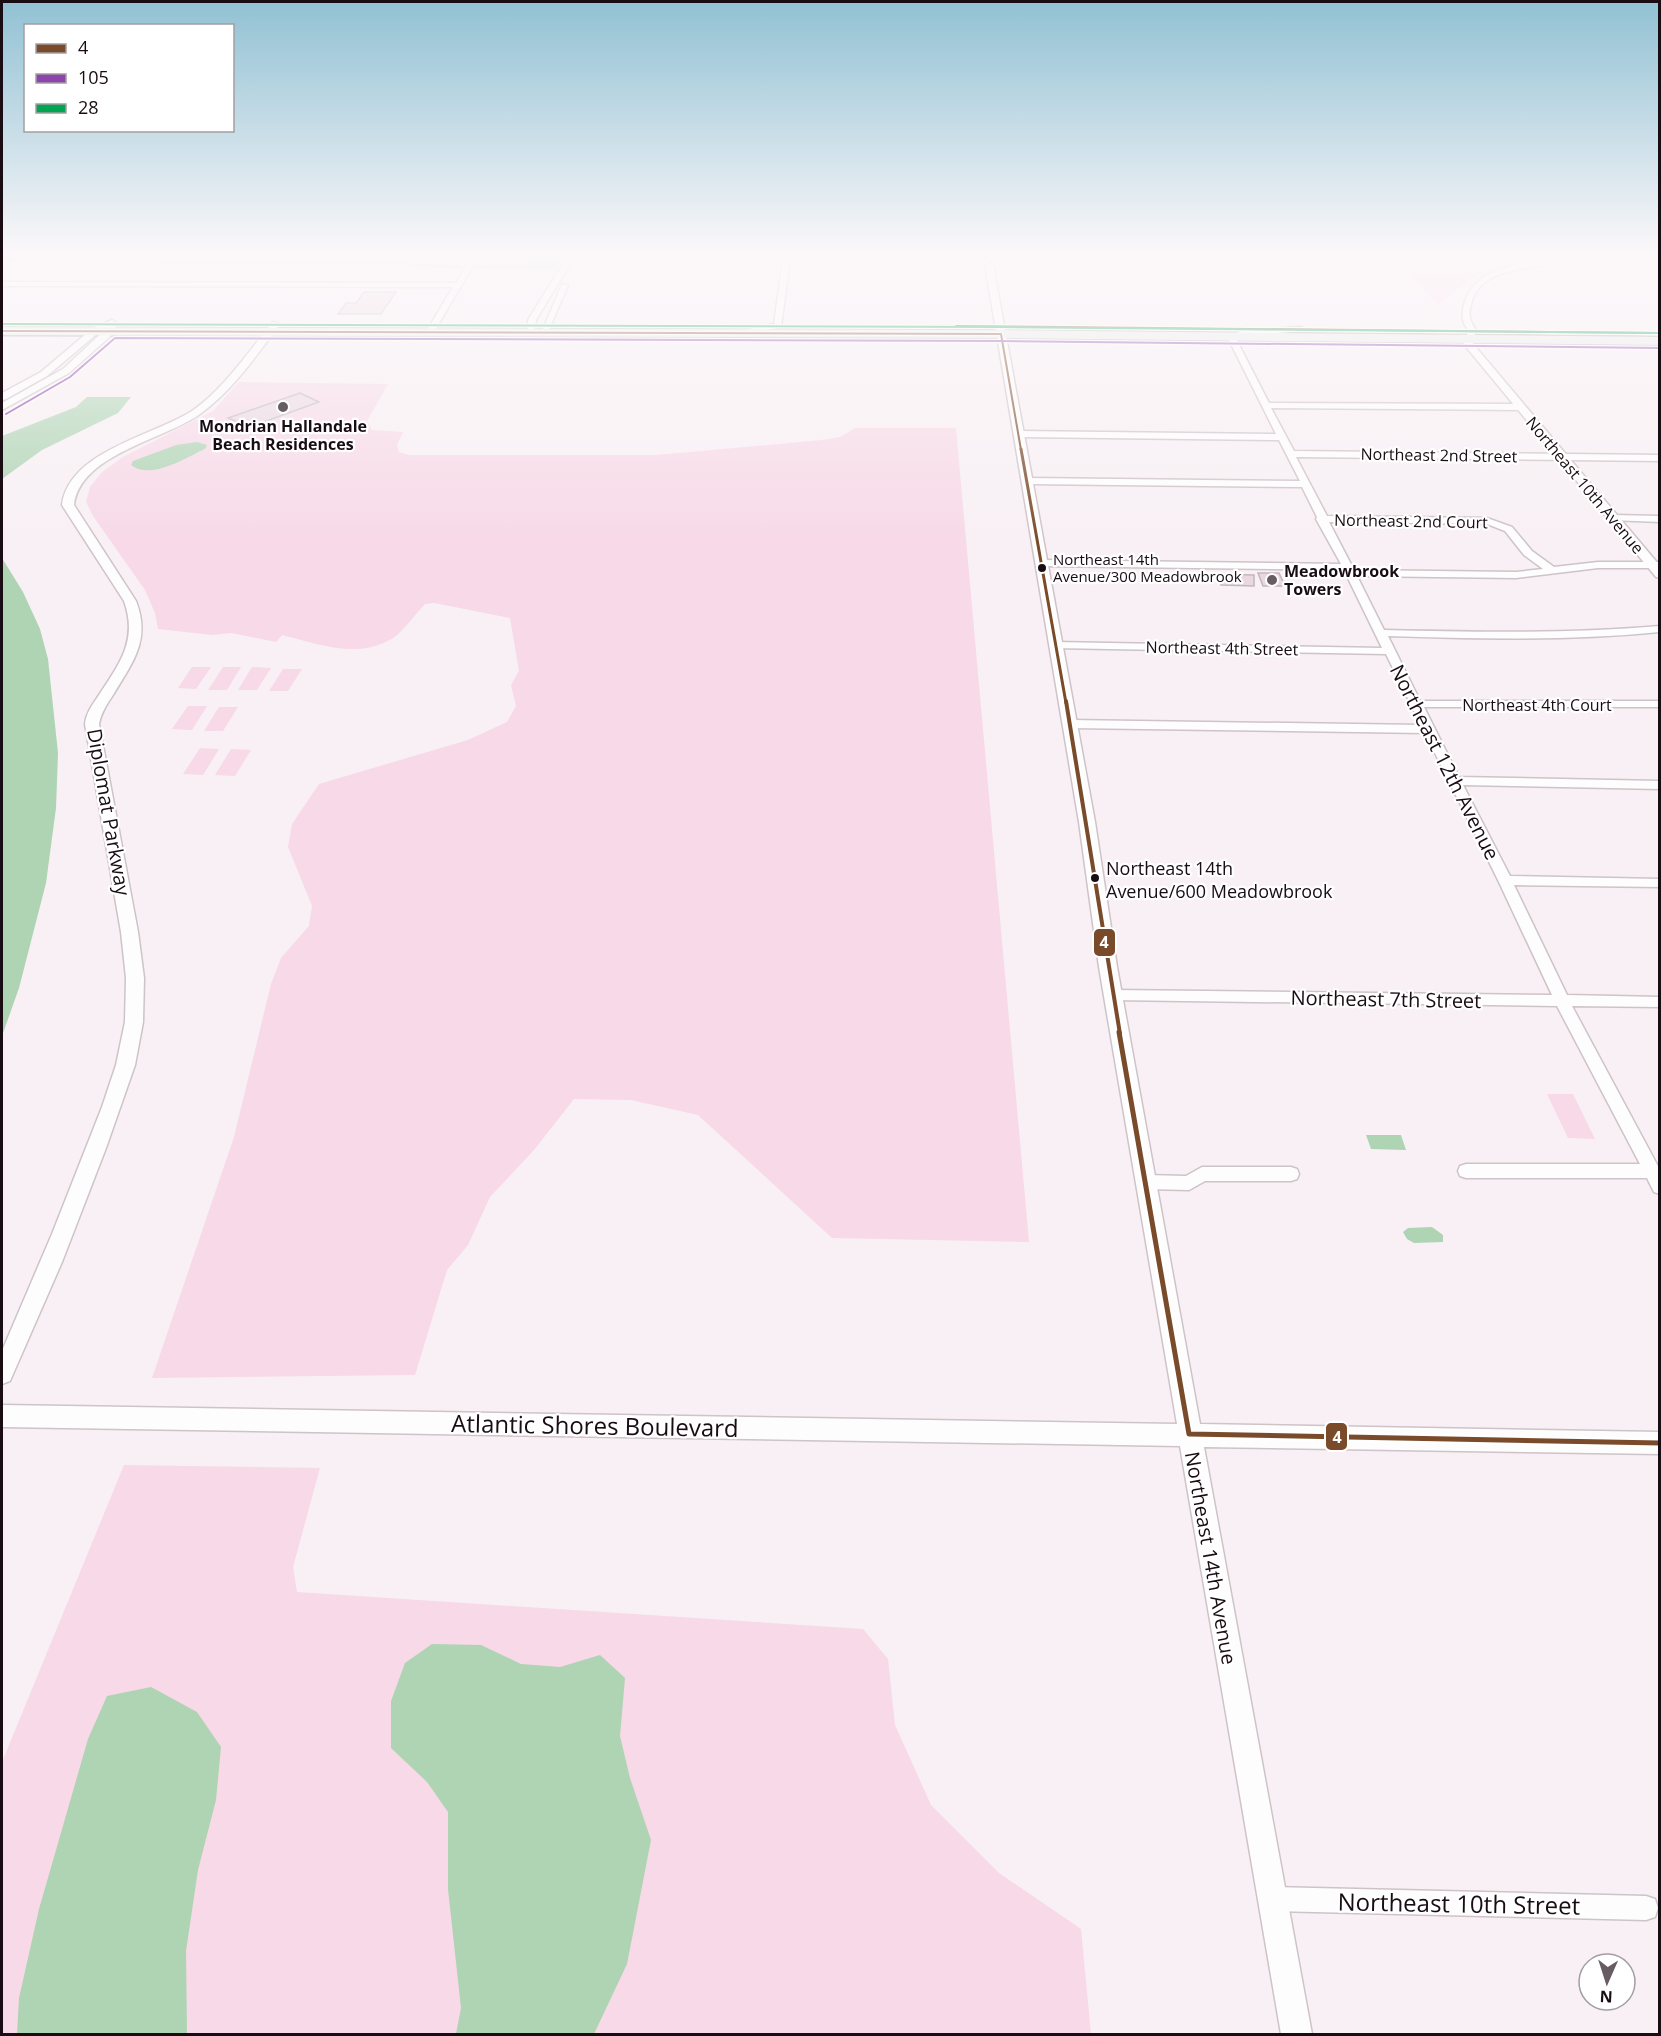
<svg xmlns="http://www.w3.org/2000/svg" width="1661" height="2036" viewBox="0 0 1661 2036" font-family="'Open Sans',sans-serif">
	<rect width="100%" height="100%" fill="#f8f0f4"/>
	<path fill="#f7d9e7" d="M1138,257H1545L1471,279L1438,305L1397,259Z
		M239,382L388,384L367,421L372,430L403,432L397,445L399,452L409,455H656L822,440L840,437L855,428H956L1029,1242L832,1238L698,1115L631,1100L574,1099L534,1150L490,1197L468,1245L447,1270L415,1375L152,1378L234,1137L271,984L281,958L309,926L312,906L288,847L292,824L319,784L468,740L507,722L516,706L511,685L519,671L510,618L434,603L425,604C415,614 405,630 393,638C358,660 319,644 282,635L276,642L231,633L212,635L158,629L155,613L145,590L93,516L86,502L90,487L102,472L123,457L213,411Z
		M192,667H211L196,689L178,688Z
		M223,667H241L227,690H208Z
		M252,667L271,668L257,690H238Z
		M283,669H302L288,691H269Z
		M188,706H207L192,730L172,729Z
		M219,707H238L223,731H204Z
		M200,748L219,749L203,775L183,774Z
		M231,749L251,750L235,776L215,775Z
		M1547,1094H1573L1595,1139L1568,1138Z
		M124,1465L320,1468L293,1567L297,1592L863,1629L888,1659L895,1725L931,1805L999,1873L1081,1929L1091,2034H2V1762Z"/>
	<path fill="#aed4b4" d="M2,257H413L410,262L416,264L515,265L533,262L537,257H563L556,269L420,268L401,264L16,263L2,262Z
		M87,397H131L118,413L42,450L2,479V436L76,407Z
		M197,442L207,445L206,448C188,457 150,481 131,465L133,461L176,445Z
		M2,558L23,592L40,629L48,659L58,753L56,808L46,883L19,988L2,1036Z
		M1366,1135H1401L1406,1150L1371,1149Z
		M1432,1227L1443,1235V1242L1414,1243L1407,1239L1403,1232L1408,1228Z
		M432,1644L481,1645L521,1664L560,1667L600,1655L625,1678L620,1736L630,1778L651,1840L627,1964L594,2034H456L461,2008L448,1889V1812L427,1782L391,1748V1701L405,1663Z
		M151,1687L197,1712L221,1747L216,1800L198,1870L186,1951L187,2034H17L19,1998L39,1909L88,1739L107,1696Z"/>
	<path fill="#e9d8e0" stroke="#c2b8bc" stroke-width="1.5" d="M364,292H396L381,314H338L346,303H356Z
		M300,393L319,402L250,427L228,418Z
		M1258,573H1279L1285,586H1263Z
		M1216,574L1254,575V586L1221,585Z"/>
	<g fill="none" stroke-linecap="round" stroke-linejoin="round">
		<g stroke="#cec3c8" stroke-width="3">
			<path id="minor" d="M472,257H478L434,332L430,334L426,332L453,287L2,286V282L456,283Z
				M567,257H817L790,259L781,327L748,334H745V330L774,324L783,259H573L536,320L534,332L527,334L528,320Z
				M969,257L984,258L992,265L987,266L980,261Z
				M1555,257H1565C1535,274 1481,262 1471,305C1468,316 1470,322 1477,331L1470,341H1464L1469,331C1462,322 1461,316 1464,305C1473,266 1523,264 1555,257Z
				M562,284L568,285L548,332L541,334Z
				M1299,327H1302V331L1235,337L1269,403L1521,404L1525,407L1521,410L1271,408L1294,451L1660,455V461L1296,457L1327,516L1487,518L1512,527L1532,551L1554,567L1598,562H1660V568H1598L1516,578L1357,576L1384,630C1477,632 1567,634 1660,626V632C1568,641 1480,639 1388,636L1420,701H1660V707H1424L1459,777L1660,781V789L1463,785L1510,876L1660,879V887L1514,885L1567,995L1660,997V1007L1572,1006L1660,1170V1194L1654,1192L1647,1178H1466L1460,1176L1458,1171L1460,1166L1466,1164H1640L1557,1006L1113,1000L1106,995L1113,990L1552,995L1498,880L1425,733L1070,728L1064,724L1070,720L1421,725L1386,654L1055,648L1050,645L1055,642L1382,648L1344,570L1041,566L1036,563L1041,560L1341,564L1316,519L1317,517L1302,487L1028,484L1023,481L1028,478L1300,481L1279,440L1020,437L1016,434L1020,431L1276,434L1227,336L1242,331ZM1329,522L1487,524L1505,531L1524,555L1543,569L1516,572L1354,570Z
				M1613,515L1660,516V522L1610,520L1608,518Z
				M1202,1167H1291L1297,1169L1299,1174L1297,1179L1291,1181H1205L1189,1190L1146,1189L1140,1187L1138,1182L1140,1177L1146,1175L1186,1176Z
				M1272,1887L1646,1896L1655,1899L1658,1908L1655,1917L1646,1920L1272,1911L1263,1908L1260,1899L1263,1890Z"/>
		</g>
		<g stroke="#cec3c8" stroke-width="3">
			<path id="tertiary" d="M989,263L993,265L1095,822L1117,967L1200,1424L1660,1432V1454L1204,1447L1312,2034H1281L1180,1446L2,1427V1405L1177,1424L1099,967L1079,822L985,265Z
				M112,320L116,323L115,332L69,373L2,410V403L63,369L107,328L99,332L47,376L6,399L2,400V393L41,372L93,328Z
				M273,322L280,324C257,355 232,391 200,414C164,440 80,454 74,505L136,601C151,640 133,662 113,695C107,704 101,713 99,724L138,932L144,978L143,1022L135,1065L106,1148L62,1262L10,1381L2,1384V1351L52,1234L102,1107L116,1065L125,1022L126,978L121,932L85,724C86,713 93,704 99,695C120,663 138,640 124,601L62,505C69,451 153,436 192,411C224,389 248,352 273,322Z
				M1467,336L1470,337L1474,345L1660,566V578L1656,577L1467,348L1462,339Z"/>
		</g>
		<g stroke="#a6aaa5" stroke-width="3">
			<path id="primary" d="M2,327L998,330L1660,337V345L998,338L2,335Z"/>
		</g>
		<use href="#minor" fill="#fefdfd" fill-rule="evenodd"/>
		<use href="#tertiary" fill="#fefdfd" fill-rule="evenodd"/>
		<use href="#primary" fill="#e7eae7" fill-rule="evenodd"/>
		<g stroke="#fff" stroke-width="4.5">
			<path id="bus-1-far3" d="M956,326L1660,333
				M2,331L1001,334L1021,450"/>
		</g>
		<g stroke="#fff" stroke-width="6">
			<path id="bus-1-far2" d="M1021,449L1066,703"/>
		</g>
		<g stroke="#fff" stroke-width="8">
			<path id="bus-1-far1" d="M1066,701L1120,1034"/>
		</g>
		<g stroke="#fff" stroke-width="10">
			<path id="bus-1" d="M1119,1032L1189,1434L1660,1443"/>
		</g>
		<g stroke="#fff" stroke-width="4.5">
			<path id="bus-2" d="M6,414L70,377L115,338L1001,341L1660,348"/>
		</g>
		<g stroke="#fff" stroke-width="4.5">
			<path id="bus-3" d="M2,324L998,327L1660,333"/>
		</g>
		<use href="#bus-1-far3" stroke="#7a4b2a" stroke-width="2"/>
		<use href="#bus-1-far2" stroke="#7a4b2a" stroke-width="3"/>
		<use href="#bus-1-far1" stroke="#7a4b2a" stroke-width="4"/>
		<use href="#bus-1" stroke="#7a4b2a" stroke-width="5"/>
		<use href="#bus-2" stroke="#8e44ad" stroke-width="2"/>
		<use href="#bus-3" stroke="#00a651" stroke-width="2"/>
	</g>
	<linearGradient id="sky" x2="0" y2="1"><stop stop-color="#91c1d3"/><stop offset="0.47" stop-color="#fcf8fa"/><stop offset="1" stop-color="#fcf8fa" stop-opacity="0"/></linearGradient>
	<rect width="1661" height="542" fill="url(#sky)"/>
	<g fill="#675c62" stroke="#fff" stroke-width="2">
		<circle cx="283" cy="407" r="6"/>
		<circle cx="1272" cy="580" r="6"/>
	</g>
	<g fill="#190d13" stroke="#fff" stroke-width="2">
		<circle cx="1042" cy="568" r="5"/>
		<circle cx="1095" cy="878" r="5"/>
	</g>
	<g text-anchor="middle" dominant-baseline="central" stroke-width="4.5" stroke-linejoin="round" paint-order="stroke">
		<g font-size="15" fill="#190d13" stroke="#fff" text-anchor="start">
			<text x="1053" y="559">Northeast 14th<tspan x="1053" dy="17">Avenue/300 Meadowbrook</tspan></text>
		</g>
		<g font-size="16" font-weight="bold" fill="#190d13" stroke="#fff">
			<text x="283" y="426">Mondrian Hallandale<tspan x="283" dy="18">Beach Residences</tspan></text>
			<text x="1284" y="571" text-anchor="start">Meadowbrook<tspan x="1284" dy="18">Towers</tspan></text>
		</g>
		<g font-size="16" fill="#190d13" stroke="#fff">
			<text transform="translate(1439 455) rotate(1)">Northeast 2nd Street</text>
			<text transform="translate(1585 485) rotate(50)">Northeast 10th Avenue</text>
			<text transform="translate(1411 521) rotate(1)">Northeast 2nd Court</text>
			<text transform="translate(1222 648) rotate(1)">Northeast 4th Street</text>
			<text x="1537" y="705">Northeast 4th Court</text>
		</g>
		<g font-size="18" fill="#190d13" stroke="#fff" text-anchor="start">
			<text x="1106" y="868">Northeast 14th<tspan x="1106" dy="23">Avenue/600 Meadowbrook</tspan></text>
		</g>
		<g font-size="20" fill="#190d13" stroke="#fff">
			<text transform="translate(1445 762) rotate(63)">Northeast 12th Avenue</text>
			<text transform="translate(109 812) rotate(80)">Diplomat Parkway</text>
			<text transform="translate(1386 999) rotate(1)">Northeast 7th Street</text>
			<text transform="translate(1211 1558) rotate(80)">Northeast 14th Avenue</text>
		</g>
		<g font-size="24" fill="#190d13" stroke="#fff">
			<text transform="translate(595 1425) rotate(1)">Atlantic Shores Boulevard</text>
			<text transform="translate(1459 1903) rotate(1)">Northeast 10th Street</text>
		</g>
	</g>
	<g stroke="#fff" stroke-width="2">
		<rect x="1093" y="928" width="23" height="29" rx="6" fill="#7a4b2a"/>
		<rect x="1325" y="1422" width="23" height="29" rx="6" fill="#7a4b2a"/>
	</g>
	<g font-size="16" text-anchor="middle" font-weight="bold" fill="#fff">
		<text x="1104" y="948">4</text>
		<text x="1337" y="1443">4</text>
	</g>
	<rect width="1661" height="2036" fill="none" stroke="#190d13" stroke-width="6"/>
	<rect x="24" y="24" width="210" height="108" fill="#ffffff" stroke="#a39ea1" stroke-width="1.5"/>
	<rect x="36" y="44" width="30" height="9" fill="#7a4b2a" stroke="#a39ea1" stroke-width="1.5"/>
	<text x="78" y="54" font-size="18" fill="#190d13">4</text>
	<rect x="36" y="74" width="30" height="9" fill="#8e44ad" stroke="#a39ea1" stroke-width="1.5"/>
	<text x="78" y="84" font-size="18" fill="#190d13">105</text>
	<rect x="36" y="104" width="30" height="9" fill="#00a651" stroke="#a39ea1" stroke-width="1.5"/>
	<text x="78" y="114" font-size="18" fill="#190d13">28</text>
	<g transform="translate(1607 1982) rotate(183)"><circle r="28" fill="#ffffff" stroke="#a39ea1" stroke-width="1.5"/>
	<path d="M0-4.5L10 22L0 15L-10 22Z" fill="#675c62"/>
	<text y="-9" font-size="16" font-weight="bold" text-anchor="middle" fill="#190d13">N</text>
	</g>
</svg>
